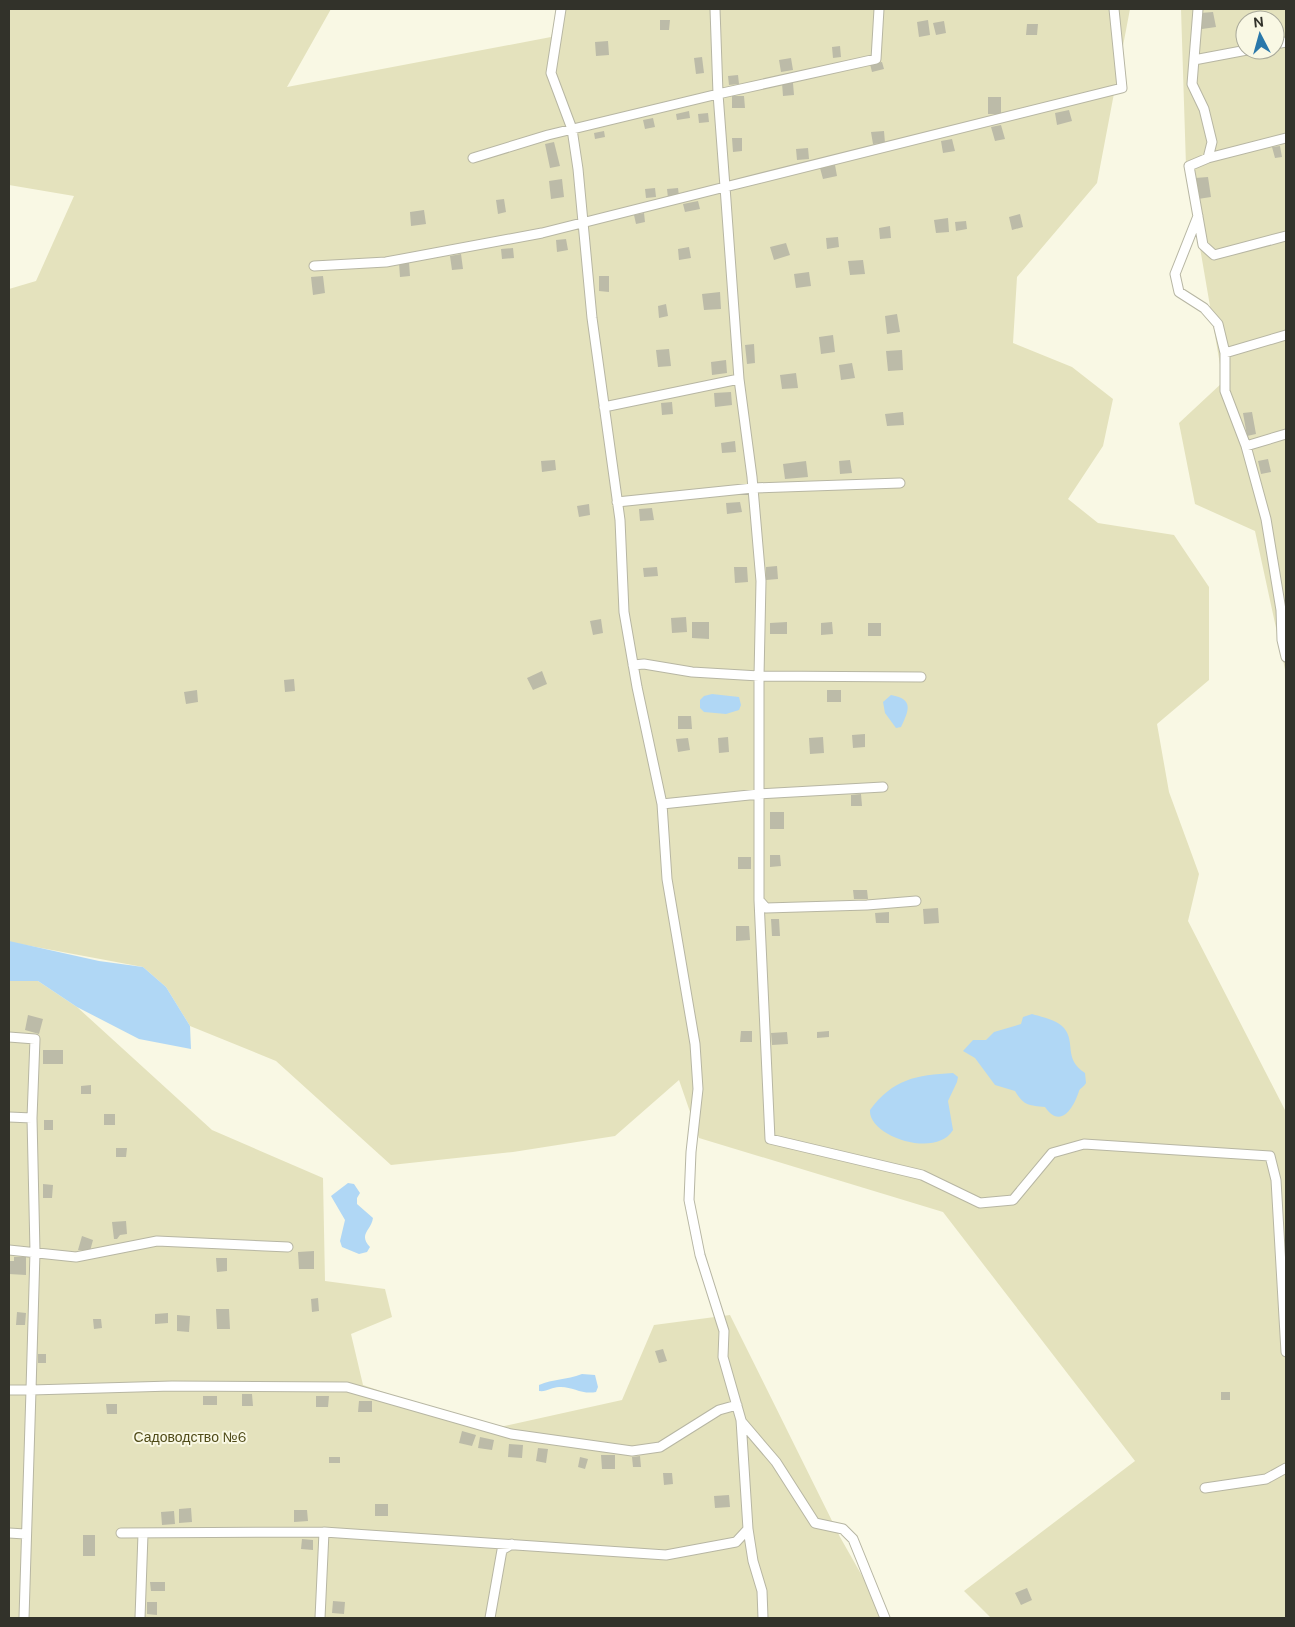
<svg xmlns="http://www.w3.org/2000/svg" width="1295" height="1627" viewBox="0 0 1295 1627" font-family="'DM Sans',sans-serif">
	<rect width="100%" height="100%" fill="#f9f8e4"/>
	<path fill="#e4e2bd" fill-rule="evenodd" d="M9,9H331L287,87L551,37L559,9H1130L1097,183L1017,277L1013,343L1072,367L1113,399L1103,446L1068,499L1098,523L1174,535L1209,587V680L1157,724L1169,792L1199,874L1188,921L1286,1112V1618H991L964,1591L1135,1461L943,1212L699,1138L679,1080L615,1136L513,1152L391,1165L276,1061L190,1026L166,987L143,967L9,942V289L36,281L74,196L9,185Z
		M1181,9H1286V674L1255,531L1195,504L1179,423L1223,382L1186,166ZM1245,20H1275V50H1245Z
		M9,981H38L77,1007L212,1130L323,1178L325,1281L385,1289L392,1317L351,1334L363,1385L491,1429L622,1400L654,1325L730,1315L840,1537L886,1618H9Z"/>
	<path fill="#b0d7f5" d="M712,694L739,697L741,705L739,710L726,714L704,712L700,708V700L704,696Z
		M891,695C914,699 909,710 901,727L896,728L885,713L883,702Z
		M9,941L99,961L143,967L166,987L190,1026L191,1049L139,1039L77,1007L38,981H9Z
		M1032,1014C1042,1017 1057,1020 1064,1028C1076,1042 1063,1059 1085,1073L1086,1083C1084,1087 1080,1088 1079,1091C1074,1107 1061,1130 1045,1107C1029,1105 1024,1106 1015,1091L995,1085L975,1058L963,1051L973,1040H986L994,1032L1021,1024L1023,1017Z
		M953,1073L958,1077L957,1082L948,1101L953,1130C936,1159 868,1136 870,1110C893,1079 916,1075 953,1073Z
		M348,1183L354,1184L360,1193L357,1198V1204L373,1218C371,1231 358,1234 370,1247L367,1252L359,1254L342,1247L340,1241L345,1220L331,1196Z
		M582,1374L595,1375L598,1387L596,1392C582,1395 572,1386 559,1387C552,1387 547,1392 539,1391V1385C553,1379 566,1380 582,1374Z"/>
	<path fill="#bcbba8" d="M1213,12L1216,27L1202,29L1200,13Z
		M660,20H670L669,30H660Z
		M928,20L930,35L919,37L917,22Z
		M944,21L946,33L936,35L933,23Z
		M1027,24H1038L1037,35H1026Z
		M608,41L609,55L596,56L595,42Z
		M840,46L841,57L833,58L832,47Z
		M702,57L704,73L696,74L694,58Z
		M791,58L793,70L781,72L779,60Z
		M882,62L884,69L872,72L870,64Z
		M738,75L739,84L729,85L728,76Z
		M782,83H793L794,95L783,96Z
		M732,96H744L745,108H732Z
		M988,97H1001V114H988Z
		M1069,110L1072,121L1057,125L1055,113Z
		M689,111L690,118L677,120L676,114Z
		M708,113L709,122L699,123L698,114Z
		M653,118L655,127L645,129L643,120Z
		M1001,125L1005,139L995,141L991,127Z
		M604,131L605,137L595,139L594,133Z
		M884,131L885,143L873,144L871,132Z
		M732,138H742V151L733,152Z
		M952,139L955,151L943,153L941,141Z
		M554,142L560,166L550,168L545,144Z
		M1280,146L1282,157L1275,158L1272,147Z
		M808,148L809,159L797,160L796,149Z
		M835,165L837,176L823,179L820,168Z
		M1208,177L1211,197L1198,199L1195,178Z
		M562,179L564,197L551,199L549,181Z
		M655,188L656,197L646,198L645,189Z
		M678,188L679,196L668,198L667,189Z
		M504,199L506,212L498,214L496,200Z
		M698,201L700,209L685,212L683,204Z
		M424,210L426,224L411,226L410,212Z
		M644,213L645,222L636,224L634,215Z
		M1020,214L1023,227L1012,230L1009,217Z
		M948,218L949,232L936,233L934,220Z
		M966,221L967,229L956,231L955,222Z
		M890,226L891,238L880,239L879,228Z
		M838,237L839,247L827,249L826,238Z
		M566,239L568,250L557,252L556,240Z
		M786,243L790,255L774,260L770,247Z
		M689,247L691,258L679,260L678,249Z
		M513,248L514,258L502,259L501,249Z
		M461,254L463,269L452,270L450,256Z
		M863,260L865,274L850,275L848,261Z
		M409,262L410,276L400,277L399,263Z
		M809,272L811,286L796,288L794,274Z
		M323,276L325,293L313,295L311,277Z
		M599,276H609V292L599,291Z
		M720,292L721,309L704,310L702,294Z
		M666,304L668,316L659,318L658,306Z
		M897,314L900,332L887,334L885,316Z
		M833,335L835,352L821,354L819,337Z
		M754,344L755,363L747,364L745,345Z
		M669,349L671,366L658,367L656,350Z
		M902,350L903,370L888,371L886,351Z
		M726,360L727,373L712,375L711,362Z
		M852,363L855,378L841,380L839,365Z
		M796,373L798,388L782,389L780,375Z
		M731,392L732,405L715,407L714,393Z
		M672,402L673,414L662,415L661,403Z
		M903,412L904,425L887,426L885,414Z
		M1252,412L1256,434L1247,436L1243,413Z
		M735,441L736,452L722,453L721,443Z
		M1268,459L1271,472L1261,474L1258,461Z
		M555,460L556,470L542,472L541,461Z
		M850,460L852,473L840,474L839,461Z
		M806,461L808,477L785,479L783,464Z
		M740,502L742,512L727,514L726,503Z
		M589,504L590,515L579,517L577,506Z
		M652,508L654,520L640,521L639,509Z
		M777,566L778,579L766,580V567Z
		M657,567L658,576L644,577L643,568Z
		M734,567H747L748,582L735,583Z
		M686,617L687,632L672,633L671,618Z
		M601,619L603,633L593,635L590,621Z
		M692,622H709V639L692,638Z
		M787,622V634H770V623Z
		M832,622L833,634L821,635V623Z
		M868,623H881V636H868Z
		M542,671L547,684L533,690L527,678Z
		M294,679L295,691L285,692L284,680Z
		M197,690L198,702L186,704L184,692Z
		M827,690H841V702H827Z
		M678,716H691L692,729H678Z
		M865,734V747L853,748L852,735Z
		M728,737L729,752L719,753L718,738Z
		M823,737L824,753L810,754L809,738Z
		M688,738L690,750L678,752L676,739Z
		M861,794L862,806H851V795Z
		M770,812H784V829H770Z
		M770,855H780L781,866L770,867Z
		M738,857H751V869H738Z
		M853,890H867L868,899H854Z
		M938,908L939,923L924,924L923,909Z
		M889,912V923H876L875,913Z
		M771,919H779L780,936H772Z
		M736,926H749L750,940L736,941Z
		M28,1015L43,1019L39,1034L25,1030Z
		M741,1031H752V1042H740Z
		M829,1031V1037L817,1038V1032Z
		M787,1032L788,1044L772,1045L771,1033Z
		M43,1050H63V1064H43Z
		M91,1085V1094H81V1086Z
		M104,1114H115V1125H104Z
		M44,1120H53V1130H44Z
		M116,1148H127L126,1157H116Z
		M43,1184L53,1185L52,1198H43Z
		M126,1221L127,1234L120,1235L117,1239H114L112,1222Z
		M82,1236L93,1240L90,1251L78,1250Z
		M314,1251V1269H299L298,1252Z
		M14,1257H26V1275L9,1274V1261H14Z
		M216,1258H227V1271L217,1272Z
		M318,1298L319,1311L312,1312L311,1299Z
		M216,1309H229L230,1329H217Z
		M17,1312L26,1313L25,1325H16Z
		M168,1313V1323L155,1324V1314Z
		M177,1315L190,1316L189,1332L177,1331Z
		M93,1319H101L102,1328L94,1329Z
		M663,1349L667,1361L659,1363L655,1351Z
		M38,1354H46V1363H38Z
		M1221,1392H1230V1400H1221Z
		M242,1394H252L253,1406H242Z
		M203,1396H217V1405H203Z
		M316,1396H329L328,1407H316Z
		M359,1401H372V1412H358Z
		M106,1404H117V1414H107Z
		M462,1431L476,1435L472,1446L459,1443Z
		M480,1437L494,1440L492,1450L478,1448Z
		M509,1444L523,1445L522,1458L508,1457Z
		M538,1448L548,1449L546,1463L536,1461Z
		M601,1455H615V1469H602Z
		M640,1456L641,1467H633L632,1457Z
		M329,1457H340V1463H329Z
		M580,1457L588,1459L585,1469L578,1467Z
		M663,1473H672L673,1484L664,1485Z
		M729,1495L730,1507L715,1508L714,1496Z
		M375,1504H388V1516H375Z
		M191,1508L192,1522L179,1523V1509Z
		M294,1510H307L308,1521L294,1522Z
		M174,1511L175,1524L162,1525L161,1512Z
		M83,1535H95V1556H83Z
		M302,1539L313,1540V1550L301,1549Z
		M150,1582H165V1591H151Z
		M1027,1588L1032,1600L1021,1605L1015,1593Z
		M333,1601L345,1602L344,1614L332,1613Z
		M147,1602H157V1615L147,1614Z"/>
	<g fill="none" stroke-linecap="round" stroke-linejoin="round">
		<g stroke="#b7b6a3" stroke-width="11">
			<path id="lane" d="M1198,9L1192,84L1204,109L1212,142L1208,158L1189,166L1203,245L1214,255L1286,236
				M1275,44L1286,42
				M1194,60L1247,50
				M473,158L548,135L718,94L715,9
				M1208,158L1286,138
				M1198,216L1175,274L1179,292L1204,308L1218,324L1225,353V391L1246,446L1266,519L1281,610L1282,640L1286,657
				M314,266L386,262L542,233L725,187L718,94L876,59L879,9
				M1225,353L1286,335
				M604,407L739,379L725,187L1122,88L1114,9
				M1246,446L1286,434
				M617,502L753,488L900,483
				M633,665L644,664L692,672L759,676L761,581L752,477L739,379
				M662,804L759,794L883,787
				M759,900L770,1139L922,1175L980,1203L1013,1200L1052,1153L1084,1144L1270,1156L1276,1180L1286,1352
				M916,901L867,905L766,908L759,900V676L921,677
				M9,1037L35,1039L32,1118
				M9,1117L32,1118L35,1252L31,1390H9
				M9,1250L76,1257L157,1241L288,1247
				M741,1421L776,1462L815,1523L843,1529L853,1539L885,1618
				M1205,1488L1266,1479L1286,1468
				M748,1529L753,1561L762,1591L763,1618
				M9,1533L25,1534
				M121,1533L324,1532L666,1555L736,1542L748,1529L741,1420L723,1357L724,1331L700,1255L689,1200L691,1152L698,1089L695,1044L667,879L662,804L637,687L624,612L620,520L592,318L578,169L572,129L551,73L561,9
				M24,1618L31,1390L172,1386L347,1387L511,1434L632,1451L660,1447L719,1410L737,1405
				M140,1618L143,1534
				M320,1618L324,1532
				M490,1618L502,1550L512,1544"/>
		</g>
		<use href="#lane" stroke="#fff" stroke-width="9"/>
	</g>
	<g text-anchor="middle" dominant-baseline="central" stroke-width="4" stroke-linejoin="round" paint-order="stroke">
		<g font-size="14" fill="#4f4b18" stroke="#f9f8e4">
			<text x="190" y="1437">Садоводство №6</text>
		</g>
	</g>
	<rect width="1295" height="1627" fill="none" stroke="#32322a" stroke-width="20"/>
	<g transform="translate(1260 35) rotate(354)"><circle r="24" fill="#f9f8e4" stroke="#a9a99a"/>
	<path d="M0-4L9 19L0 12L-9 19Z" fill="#2a78aa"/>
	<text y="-8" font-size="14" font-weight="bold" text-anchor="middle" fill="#32322a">N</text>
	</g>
</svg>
